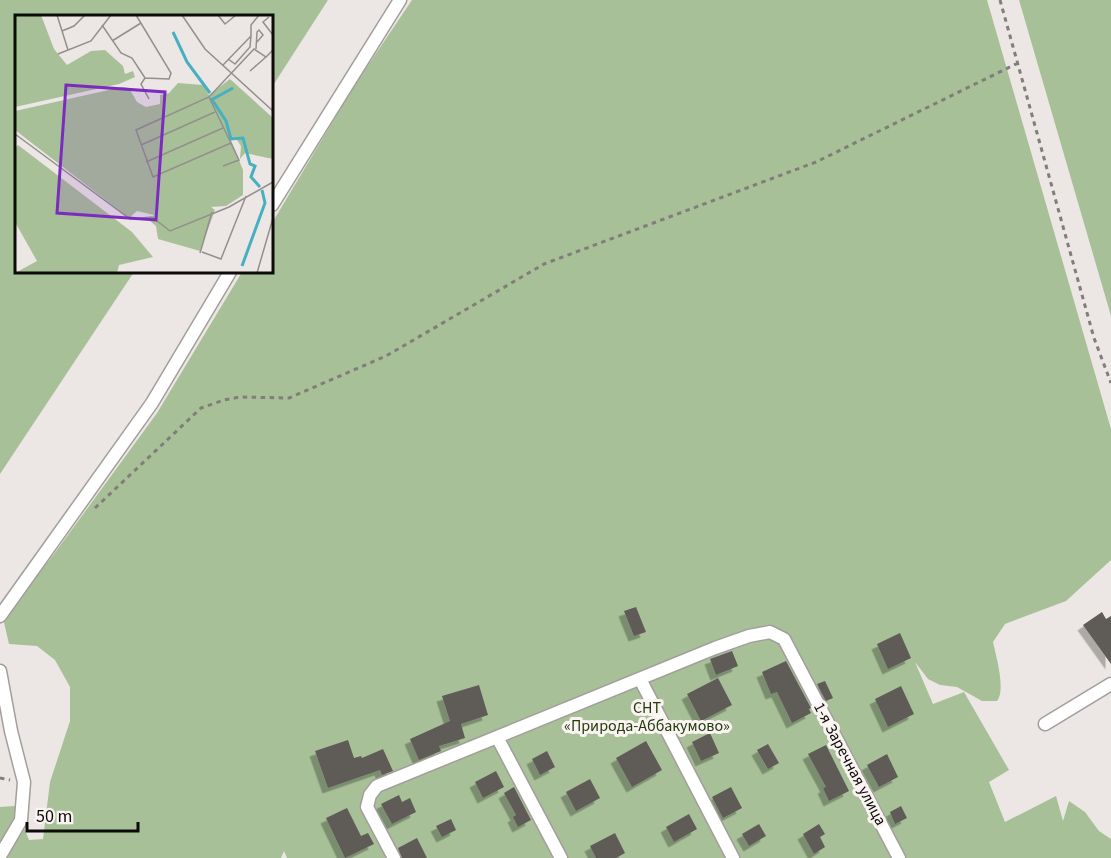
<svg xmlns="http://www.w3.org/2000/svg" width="1111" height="858" viewBox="0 0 1111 858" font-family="'Source Sans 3',sans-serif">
	<defs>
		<filter id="shadow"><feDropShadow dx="-5.5" dy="5.5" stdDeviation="0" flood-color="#0004"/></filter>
	</defs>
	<rect width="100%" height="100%" fill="#ece7e4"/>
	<path fill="#a8c097" d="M0,0H328L272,87V16H16V272H134L0,474Z
		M412,0H987L1111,429V560L1066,601L1005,624L993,642C996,656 1006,690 997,701H982L957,687L940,685L928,679L915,662L933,704L964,692L1009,770L989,782L1005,822L1056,796L1063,821L1069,801L1085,812L1099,831L1111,839V858H287L284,851L281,858H0V807L15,806L29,840L43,839L50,782L70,721V687L55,660L37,646L9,644L3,618L54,554L157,413L242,272H272V223L354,86Z
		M1019,0H1111V316Z"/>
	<path fill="#5f5b58" filter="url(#shadow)" d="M636,607L646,632L634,636L624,611Z
		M1102,612L1106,619L1111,616V664L1083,625Z
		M900,633L911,658L888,669L877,644Z
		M732,651L738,666L716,675L710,659Z
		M786,661L811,708L809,709L811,713L792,723L777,692L771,694L762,672Z
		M718,678L732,705L701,721L687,694Z
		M825,681L833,698L826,701L817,684Z
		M479,685L488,715L461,724L465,738L439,746L441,751L419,760L410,739L450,721L442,696Z
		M901,686L914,714L888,727L875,699Z
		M710,733L719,753L701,761L692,742Z
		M348,740L354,758L361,756L362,758L383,749L393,771L382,775L380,770L328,788L315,751Z
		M646,741L662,770L632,787L616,758Z
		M768,744L779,763L768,769L757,750Z
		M826,745L849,791L829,801L823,788L826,787L808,754Z
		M547,751L555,767L540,775L532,759Z
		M887,754L898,777L879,787L867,765Z
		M496,771L504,787L483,798L475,782Z
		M590,779L600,798L576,811L566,792Z
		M514,787L531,820L518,827L513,817L516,815L504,793Z
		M731,787L742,808L723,818L712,797Z
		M399,795L402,802L410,798L416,812L392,824L381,804Z
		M901,806L907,818L895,824L890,812Z
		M347,808L361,836L368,833L374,844L345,858L326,818Z
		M689,814L697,829L674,842L666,827Z
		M451,819L456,830L442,837L436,826Z
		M759,824L766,836L749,846L742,834Z
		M819,824L825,834L820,837L825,847L814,854L803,834Z
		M615,833L625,853L616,858H596L590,846Z
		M417,838L427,858H402L398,848Z"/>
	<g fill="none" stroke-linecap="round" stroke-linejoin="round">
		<g stroke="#a29e9b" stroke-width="15">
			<path id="street" d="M272,205L400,0
				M0,616L152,403L230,272
				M0,671L11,731L24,782L21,820L0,856
				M640,679L733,858
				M1045,724L1111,684
				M497,737L561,858
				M394,858L367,807L370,795L377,786L715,648L749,636L770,632L784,639L899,858"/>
		</g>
		<path stroke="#807d7b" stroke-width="3" stroke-dasharray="4.5 4.5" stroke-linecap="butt" d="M1000,0L1094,338L1111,383
			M95,508L201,408L224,400L240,397L289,398L386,356L544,264L816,162L1018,63
			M0,778L10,780"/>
		<use href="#street" stroke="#fff" stroke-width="12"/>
	</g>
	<g text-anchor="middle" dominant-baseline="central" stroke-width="6" stroke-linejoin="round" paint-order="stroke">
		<g font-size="16" fill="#233b0c" stroke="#f9f4f1">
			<text x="647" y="708">СНТ<tspan x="647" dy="18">«Природа-Аббакумово»</tspan></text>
		</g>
		<g font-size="16" fill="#0c0b0a" stroke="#f9f4f1">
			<text transform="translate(850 764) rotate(62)">1-я Заречная улица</text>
		</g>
	</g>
	<g transform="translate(15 15)">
		<rect width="258" height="258" fill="#ece7e4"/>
		<path d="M0,0H26L39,34L52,50L76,36L90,35L108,51L110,59L118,56L120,62L104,69L0,92ZM215,64L258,103V144L230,138L225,144L226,131L222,125H216L228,155V180L211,191L196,192L200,195L185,236L143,224L141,211L135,206L139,200L122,196L114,203L0,115V96L107,72L114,73L122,87L131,92L145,89V80L154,78L163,68L188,70L194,80ZM3,130L117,217L138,242L104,250L102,258H0L22,246L0,207V133Z" fill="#a8c097"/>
		<path fill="none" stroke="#47b0c0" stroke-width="3" d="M158,17L172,47L195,78M196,83L211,106L216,124L228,123L235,149L240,151L236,162L245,172M198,84L218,73M227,251L250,188L247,175"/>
		<path fill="none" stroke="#928f8d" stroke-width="1.5" d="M42,0L53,35M167,0L190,34L258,96M203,0L210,9L221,0M254,2L248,7L258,20M87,10L106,38L117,43L130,63L154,64L156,58L121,0M47,16L59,11L70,0M97,26L126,8M241,34L242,17L244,15L248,20L242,27M43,39L76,26L96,0M213,44L220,49L235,32L236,21M208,50L236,21V10L244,0M235,56L251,42M130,63L126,69L134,84M194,82L224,145L208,151M0,119L115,204L137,202L155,216L214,192L258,167M216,128L138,162L121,115L194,82L239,34L251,42L258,35M126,130L200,97M131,147L208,113M187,237L206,244L231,181M185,238L197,197M242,258L258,203"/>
		<path fill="#7b2cbf" fill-opacity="0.15" stroke="#7b2cbf" stroke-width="3" d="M51,70L150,77L141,205L42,198Z"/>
		<rect width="258" height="258" fill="none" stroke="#0c0b0a" stroke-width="3"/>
	</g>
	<path d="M27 822v9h111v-9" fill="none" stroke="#0c0b0a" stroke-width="3"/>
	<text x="36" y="822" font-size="18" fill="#0c0b0a" stroke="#f9f4f1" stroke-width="4.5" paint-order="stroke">50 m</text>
</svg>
